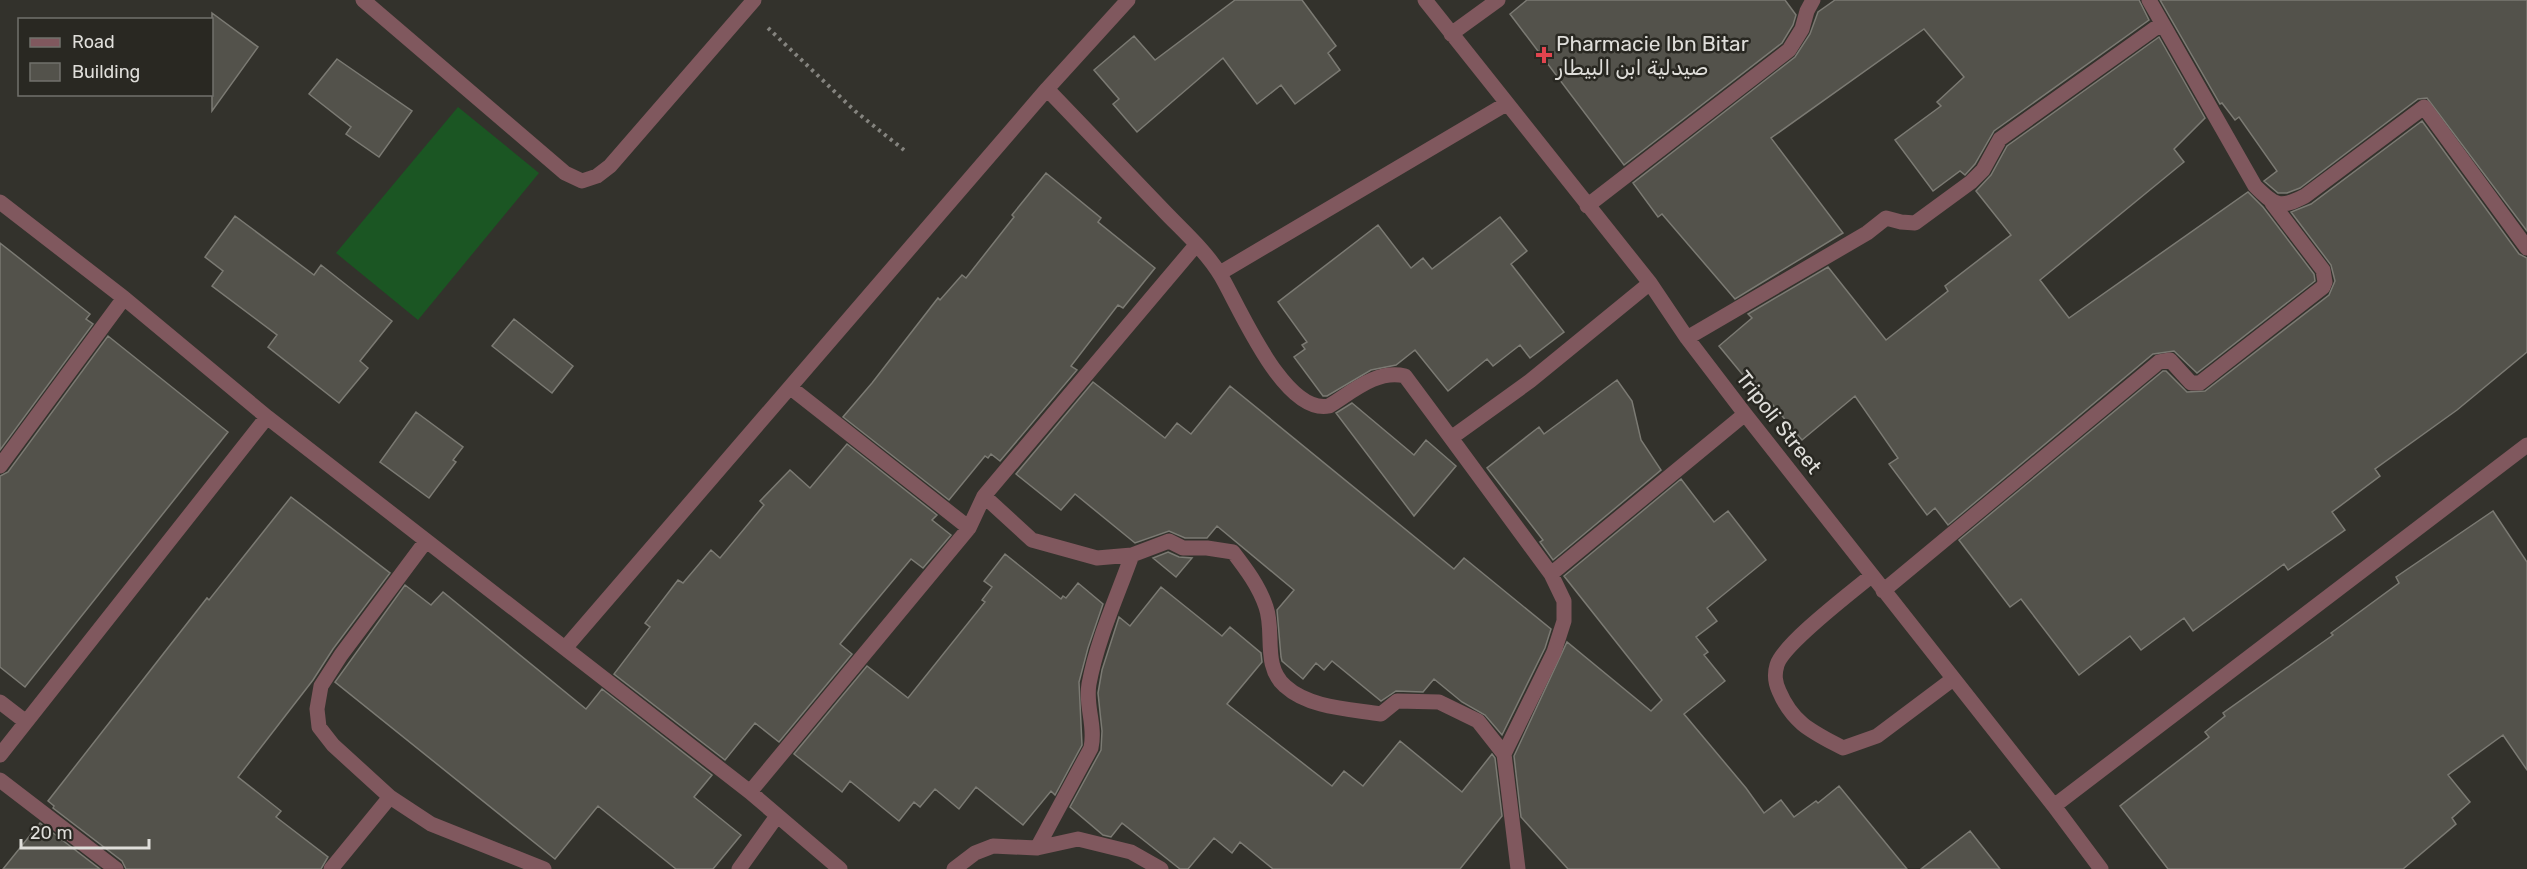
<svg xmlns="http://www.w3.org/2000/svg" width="2527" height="869" viewBox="0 0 2527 869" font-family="Rubik,Vazirmatn,sans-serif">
	<rect width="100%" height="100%" fill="#33322c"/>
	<path fill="#1b5623" d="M458,107L539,173L418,320L336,253Z"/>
	<path fill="#53524b" stroke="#7b7a73" stroke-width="1.5" d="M1235,0H1302L1336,46L1328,53L1340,70L1295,104L1281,85L1257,104L1223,58L1137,132L1113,104L1119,99L1094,70L1134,36L1155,60Z
		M1527,0H1785L1796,15L1793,25L1782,43L1624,165L1510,14Z
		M1835,0H2139L2149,20L1994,131L1975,164L1965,175L1960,171L1933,191L1895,140L1941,106L1937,102L1964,77L1924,29L1771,138L1843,233L1735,299L1662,214L1658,217L1633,183L1795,57L1810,34L1818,12Z
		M2160,0H2527V231L2427,98L2418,99L2300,188L2287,193H2278L2264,181L2277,171L2239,117L2235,120L2222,103L2220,104Z
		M212,13L258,47L212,111Z
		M2159,37L2205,118L2174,149L2184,162L2040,280L2069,318L2248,192L2263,207L2314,274L2315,281L2197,373L2174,351L2153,354L1948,525L1935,508L1927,515L1889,464L1898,458L1855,396L1802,440L1773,405L1770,408L1719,346L1752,318L1748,314L1828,267L1886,340L1948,291L1945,286L2011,235L1976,191L1991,175L2007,146Z
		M337,59L412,111L379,157L346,134L351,127L309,94Z
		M2422,121L2519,254L2527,258V352L2457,410L2375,469L2380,476L2332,512L2345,530L2288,570L2284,564L2193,631L2184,618L2141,650L2130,636L2079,675L2021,599L2010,607L1959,540L2163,371H2166L2187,392L2205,391L2329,295L2335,281L2331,265L2291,212L2311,204Z
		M1046,173L1101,218L1098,222L1155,268L1123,308L1118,305L1071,366L1077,370L1000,461L991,454L988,458L985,456L949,500L843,417L872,383L938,298L940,300L962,275L966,278L1014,217L1012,215Z
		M235,216L314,275L321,265L392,321L360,361L368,368L339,403L268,347L277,335L212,286L223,271L205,257Z
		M1500,217L1527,251L1511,264L1564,332L1530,358L1520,345L1493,366L1487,359L1448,391L1415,350L1396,365L1371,370L1327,396H1323L1294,357L1305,349L1302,345L1307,342L1278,302L1378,225L1411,268L1423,258L1432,269Z
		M0,243L90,314L86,319L93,324L0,450Z
		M514,319L573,366L552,393L492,346Z
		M108,336L228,432L25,687L0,667V476L8,472Z
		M1617,380L1632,401L1641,440L1661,470L1553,560L1540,542L1543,540L1487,468L1539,427L1544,434Z
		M1093,382L1165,438L1177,423L1191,434L1230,386L1454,569L1464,558L1551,629L1545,648L1502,735L1485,715L1462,702L1434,679L1423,692L1396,691L1381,701L1332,661L1324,670L1316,663L1303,679L1282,661L1281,657L1277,610L1294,590L1217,526L1207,538H1185L1169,531L1135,543L1075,494L1061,510L1016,474Z
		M1352,403L1414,455L1426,440L1456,466L1414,516L1336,413Z
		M416,412L463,447L453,460L456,462L429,498L380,462Z
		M847,444L937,515L932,520L951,535L923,568L911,559L840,644L852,654L779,742L755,723L725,760L614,674L650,627L645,623L678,580L683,583L711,550L720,558L764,505L760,501L790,470L810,488Z
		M1681,479L1714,522L1728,511L1766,560L1707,608L1717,621L1696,637L1708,652L1704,655L1725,681L1684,714L1746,788L1764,813L1781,800L1794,817L1816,801L1818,803L1839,786L1907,869H1568L1521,817L1514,756L1567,642L1651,711L1662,700L1564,576Z
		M291,497L390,573L333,649L313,680L238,777L281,811L276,817L328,857L321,869H126L122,861L53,808L54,806L48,801L207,598L209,600Z
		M2493,511L2527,562V770L2503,735L2448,775L2470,802L2452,818L2456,824L2403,869H2168L2120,806L2209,737L2205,732L2225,716L2223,713L2333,635L2331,633L2399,583L2396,577Z
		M1168,552L1179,557L1192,558L1176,577L1153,558Z
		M1005,554L1061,599L1063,596L1066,598L1078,583L1103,604L1088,648L1079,682L1082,745L1055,795L1051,791L1023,825L976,787L959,809L935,789L920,807L914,802L899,821L850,781L842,792L794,754L867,666L908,698L985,602L982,600L992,587L984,581Z
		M405,585L431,605L443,592L586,709L602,689L712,775L694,797L741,835L713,869H676L598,806L555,859L335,682Z
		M1161,587L1222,636L1230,627L1261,653L1262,662L1227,704L1332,786L1344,771L1363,786L1400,741L1462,792L1492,754L1495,758L1502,816L1460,869H1273L1240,842L1232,853L1214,838L1188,869H1180L1122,823L1111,837L1103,835L1070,807L1101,750L1102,731L1098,693L1102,670L1119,617L1130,626Z
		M40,823L100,869H3Z
		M1970,831L2000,869H1921Z"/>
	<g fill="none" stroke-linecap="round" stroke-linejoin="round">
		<path stroke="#85847f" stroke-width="4" stroke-dasharray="3 4.5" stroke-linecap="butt" d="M768,28L855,111L904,150"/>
		<path stroke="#80585e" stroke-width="15" d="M363,0L565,173L582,181L597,176L610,166L754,0
			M1425,0L1650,283L1687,338L1745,414L2054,806L2101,869
			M2149,0L2255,186C2275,206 2280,209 2305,196L2424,107L2527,248
			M1451,34L1498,0
			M1047,89C1086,130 1125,170 1164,211C1183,231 1207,252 1221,276C1240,308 1284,415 1329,406C1352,392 1377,369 1405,376L1451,438L1530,381L1650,283
			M0,202L124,298L267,417L750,792L840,869
			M1587,206L1789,50L1802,29L1807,11L1813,0
			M1196,245L984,496L1032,540L1097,558L1132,555L1169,541L1183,548H1207L1233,552C1246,569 1259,586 1266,607C1275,632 1262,666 1285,686C1309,708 1350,709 1381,714L1397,701L1439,702L1478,721L1504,754L1518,869
			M1220,273L1506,104
			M1687,338L1867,233L1886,218L1901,222L1915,223L1971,182L1983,170L2000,139L2161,24
			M791,388L969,528
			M1451,438L1551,574L1564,601V621L1554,652L1504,754
			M0,466L124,298
			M1551,574L1745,414
			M1871,576C1852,592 1783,644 1777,665C1774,675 1775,682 1779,691C1793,724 1813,732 1843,748L1877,736L1953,679
			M1883,591L2159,362L2170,360L2191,383H2200L2323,287L2325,282L2323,270L2272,203
			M566,647L1047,89L1128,0
			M0,702L26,722
			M0,755L267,417
			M0,780L116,869
			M750,792L969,528L984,496
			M390,797L431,824L544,869
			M2054,806L2527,445
			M1037,848L1091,748C1096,725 1085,706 1089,684C1097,640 1117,597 1132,555
			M331,869L390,797L333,745L319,727L317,709L321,686L341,655L426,541
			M739,869L777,816
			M954,869L975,853L993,846L1037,848L1078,839L1131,852L1161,869"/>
	</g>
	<path fill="#e0444e" stroke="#292822" stroke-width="2" d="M1541 46h6v6h6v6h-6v6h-6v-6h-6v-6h6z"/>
	<g text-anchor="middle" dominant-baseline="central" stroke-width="5" stroke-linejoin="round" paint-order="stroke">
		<g font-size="21" fill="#dfdeda" stroke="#292822" text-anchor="start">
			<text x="1556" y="43">Pharmacie Ibn Bitar<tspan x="1556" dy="24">صيدلية ابن البيطار</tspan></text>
		</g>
		<g font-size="21" fill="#dfdeda" stroke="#292822">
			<text transform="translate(1779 422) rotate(52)">Tripoli Street</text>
		</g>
	</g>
	<rect x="18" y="18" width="195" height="78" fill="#292822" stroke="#72716c" stroke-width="1.5"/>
	<rect x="30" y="38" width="30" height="9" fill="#80585e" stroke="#72716c" stroke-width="1.5"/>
	<text x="72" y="48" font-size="18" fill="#dfdeda">Road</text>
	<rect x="30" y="63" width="30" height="18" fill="#53524b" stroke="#72716c" stroke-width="1.5"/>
	<text x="72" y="78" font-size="18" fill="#dfdeda">Building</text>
	<path d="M21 839v9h128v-9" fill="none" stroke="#dfdeda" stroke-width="3"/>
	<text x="30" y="839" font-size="18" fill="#dfdeda" stroke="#292822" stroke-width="4.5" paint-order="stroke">20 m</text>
</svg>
